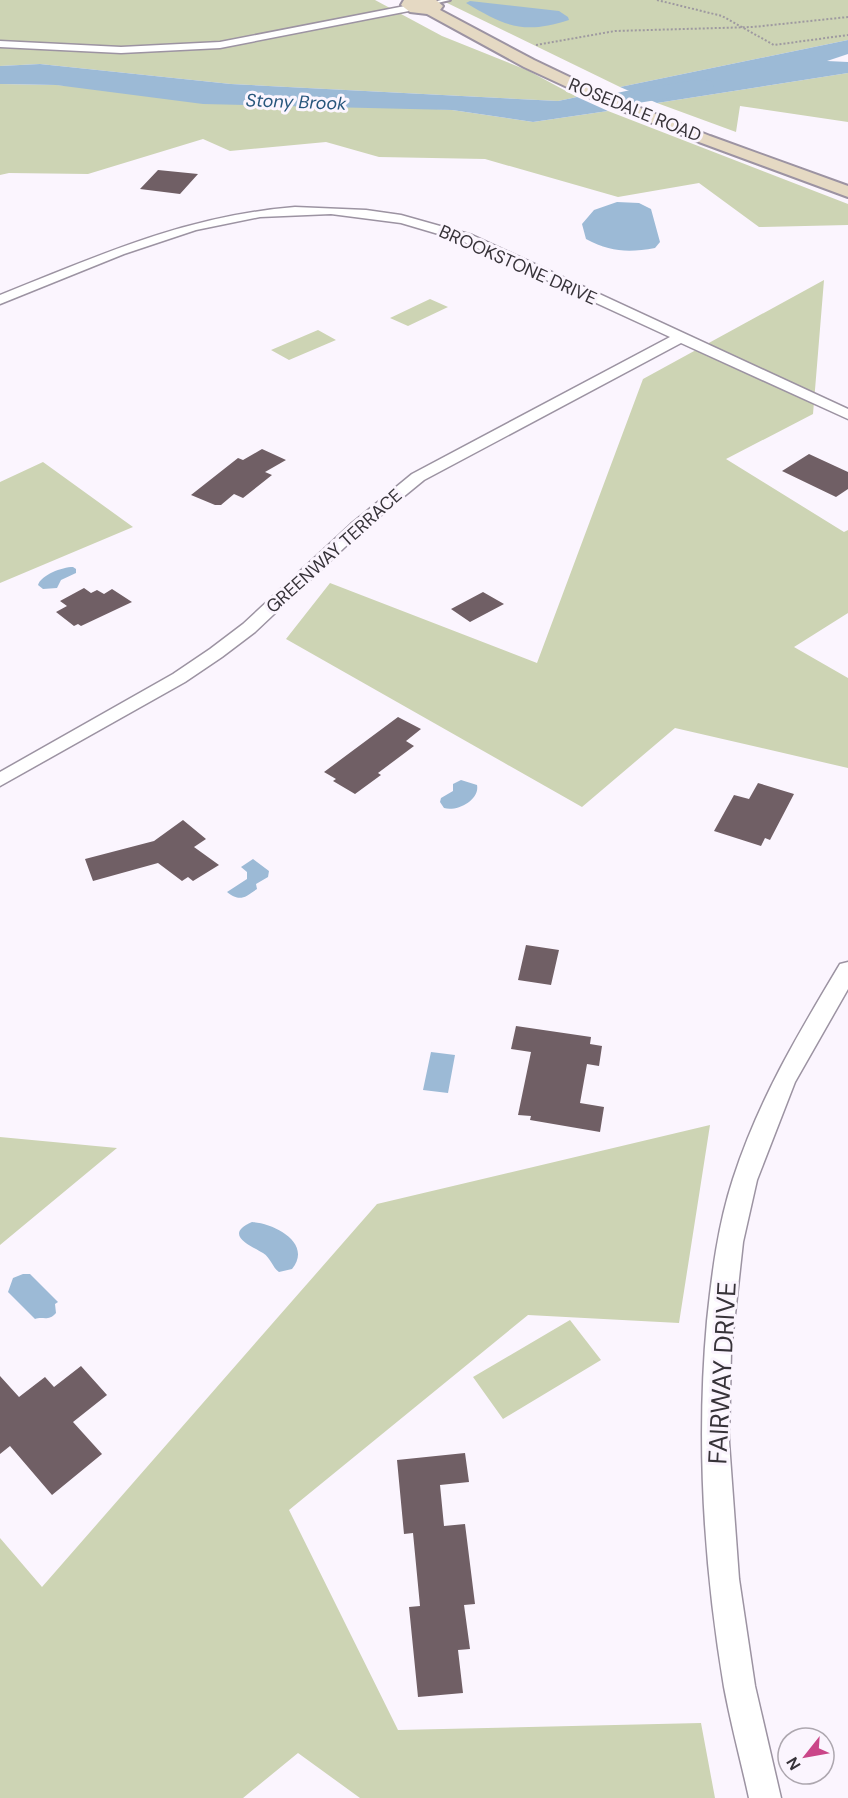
<svg xmlns="http://www.w3.org/2000/svg" width="848" height="1798" viewBox="0 0 848 1798" font-family="'DM Sans',sans-serif">
	<rect width="100%" height="100%" fill="#fbf5fe"/>
	<path fill="#cdd4b4" d="M0,0H375L442,36L529,71L577,97L558,101L231,84L40,64L0,66Z
		M441,0H848V40L620,87Z
		M848,73V122L740,106L736,132L657,103Z
		M0,84L56,85L452,110L533,122L608,111L848,204V225L759,227L699,183L618,197L485,159L379,157L326,142L230,151L203,139L88,174L9,173L0,175Z
		M824,280L813,414L726,459L844,532L848,530V613L794,647L848,678V768L675,728L582,807L286,639L330,583L537,663L643,379Z
		M430,299L448,307L408,326L390,318Z
		M318,330L336,340L289,360L271,350Z
		M43,462L133,527L0,583V482Z
		M710,1125L679,1323L528,1315L289,1510L398,1730L701,1723L715,1798H360L298,1753L243,1798H0V1538L42,1587L377,1204Z
		M0,1137L117,1148L0,1245Z
		M570,1320L601,1360L503,1419L473,1377Z"/>
	<path fill="#9cbad6" d="M470,1L559,11L568,17L569,20C523,35 505,26 466,3Z
		M848,40V54L827,61L848,62V73L657,103L620,87Z
		M40,64L231,84L558,101L577,97L608,111L533,122L452,110L203,104L56,85L0,84V66Z
		M617,202L639,203L651,209L660,242L655,248C628,253 611,252 586,239L582,224L594,210Z
		M73,567L76,569V573L61,580L57,588L43,589L38,585C41,575 62,567 73,567Z
		M461,780L477,785C480,800 457,812 444,808L440,802L441,798L453,791V784Z
		M253,859L269,871L268,877L256,884L257,889C244,898 240,902 227,892L247,879V872L241,867Z
		M431,1052L455,1055L448,1093L423,1090Z
		M252,1222C274,1223 313,1243 292,1269L279,1272C272,1267 271,1258 263,1253C252,1246 222,1235 252,1222Z
		M23,1274H30L58,1302L55,1304L56,1313C48,1322 43,1316 35,1319L8,1292L13,1278Z"/>
	<g fill="none" stroke-linecap="round" stroke-linejoin="round">
		<path fill="#9cbad6" fill-rule="evenodd" d="M702,79L711,81L714,86L711,91L626,105L617,103L614,98L617,93L626,91Z"/>
	</g>
	<path fill="#705f65" d="M158,170L198,174L180,194L140,189Z
		M262,449L286,460L265,472L272,475L243,498L234,494L221,505H215L191,495L238,458L243,460Z
		M809,454L848,472V489L836,497L782,471Z
		M84,588L91,593L97,590L104,594L112,589L132,602L81,626L78,624L74,626L56,612L67,606L60,601Z
		M483,592L504,604L470,622L451,609Z
		M398,717L421,729L406,741L414,746L378,773L381,775L355,794L333,781L336,779L324,772Z
		M758,783L794,794L770,840L765,838L761,846L714,831L734,795L749,799Z
		M183,820L206,839L194,847L219,865L193,881L188,877L182,881L158,863L93,881L85,859L154,841Z
		M526,945L559,950L551,985L518,980Z
		M516,1026L591,1037L590,1044L602,1046L599,1066L587,1064L580,1103L604,1107L600,1132L530,1120L531,1116L518,1115L531,1052L511,1049Z
		M81,1366L107,1395L73,1422L102,1454L52,1495L10,1446L0,1454V1376L19,1397L45,1377L54,1387Z
		M465,1453L469,1482L440,1485L444,1526L465,1524L475,1604L464,1605L470,1649L458,1650L463,1693L418,1697L409,1607L420,1606L413,1533L404,1534L397,1460Z"/>
	<g fill="none" stroke-linecap="round" stroke-linejoin="round">
		<g stroke="#9c93a2" stroke-width="4">
			<path id="lane" d="M441,0H450L433,4L431,3Z"/>
		</g>
		<g stroke="#9c93a2" stroke-width="3">
			<path id="street" d="M410,5L414,6V10L220,48L121,53L0,47V41L121,47L220,42Z
				M295,207L366,210L401,215L472,235L848,409V419L681,343L424,480L363,530L255,632L222,657L185,682L0,786V772L173,674L210,649L243,624L351,524L412,474L670,337L462,241L401,223L331,214L260,217L196,230L124,254L0,304V295C100,255 186,216 295,207Z
				M848,962V989L795,1082L757,1180L743,1242L731,1351L729,1442L739,1579L755,1686L781,1798H749C741,1761 731,1725 724,1687C704,1567 696,1443 707,1321C712,1273 718,1225 733,1179C759,1099 797,1036 840,964Z"/>
		</g>
		<g stroke="#9c93a2" stroke-width="4">
			<path id="secondary" d="M404,0H436L443,6L440,10L534,60L603,93L710,136L848,186V197L699,142L593,99L524,67L427,14L410,12L401,5Z"/>
		</g>
		<path stroke="#9e99a0" stroke-width="2" stroke-dasharray="2 2" stroke-linecap="butt" d="M657,0L722,16L774,45L848,35
			M536,45L615,31L753,27L848,17"/>
		<use href="#lane" fill="#fff" fill-rule="evenodd"/>
		<use href="#street" fill="#fff" fill-rule="evenodd"/>
		<use href="#secondary" fill="#e5d9c3" fill-rule="evenodd"/>
	</g>
	<g text-anchor="middle" dominant-baseline="central" stroke-width="6" stroke-linejoin="round" paint-order="stroke">
		<g font-size="18" font-style="italic" fill="#27567c" stroke="#fbf5fe">
			<text transform="translate(296 102) rotate(2)">Stony Brook</text>
		</g>
		<g font-size="18" fill="#373339" stroke="#fbf5fe">
			<text transform="translate(635 110) rotate(22)">ROSEDALE ROAD</text>
			<text transform="translate(518 265) rotate(24)">BROOKSTONE DRIVE</text>
			<text transform="translate(334 551) rotate(-42)">GREENWAY TERRACE</text>
		</g>
		<g font-size="26" fill="#373339" stroke="#fbf5fe">
			<text transform="translate(722 1373) rotate(-87)">FAIRWAY DRIVE</text>
		</g>
	</g>
	<g transform="translate(806 1756) rotate(239)"><circle r="28" fill="#fbf5fe" stroke="#ada7af" stroke-width="1.5"/>
	<path d="M0-4.5L10 22L0 15L-10 22Z" fill="#ca4689"/>
	<text y="-9" font-size="16" font-weight="bold" text-anchor="middle" fill="#373339">N</text>
	</g>
</svg>
